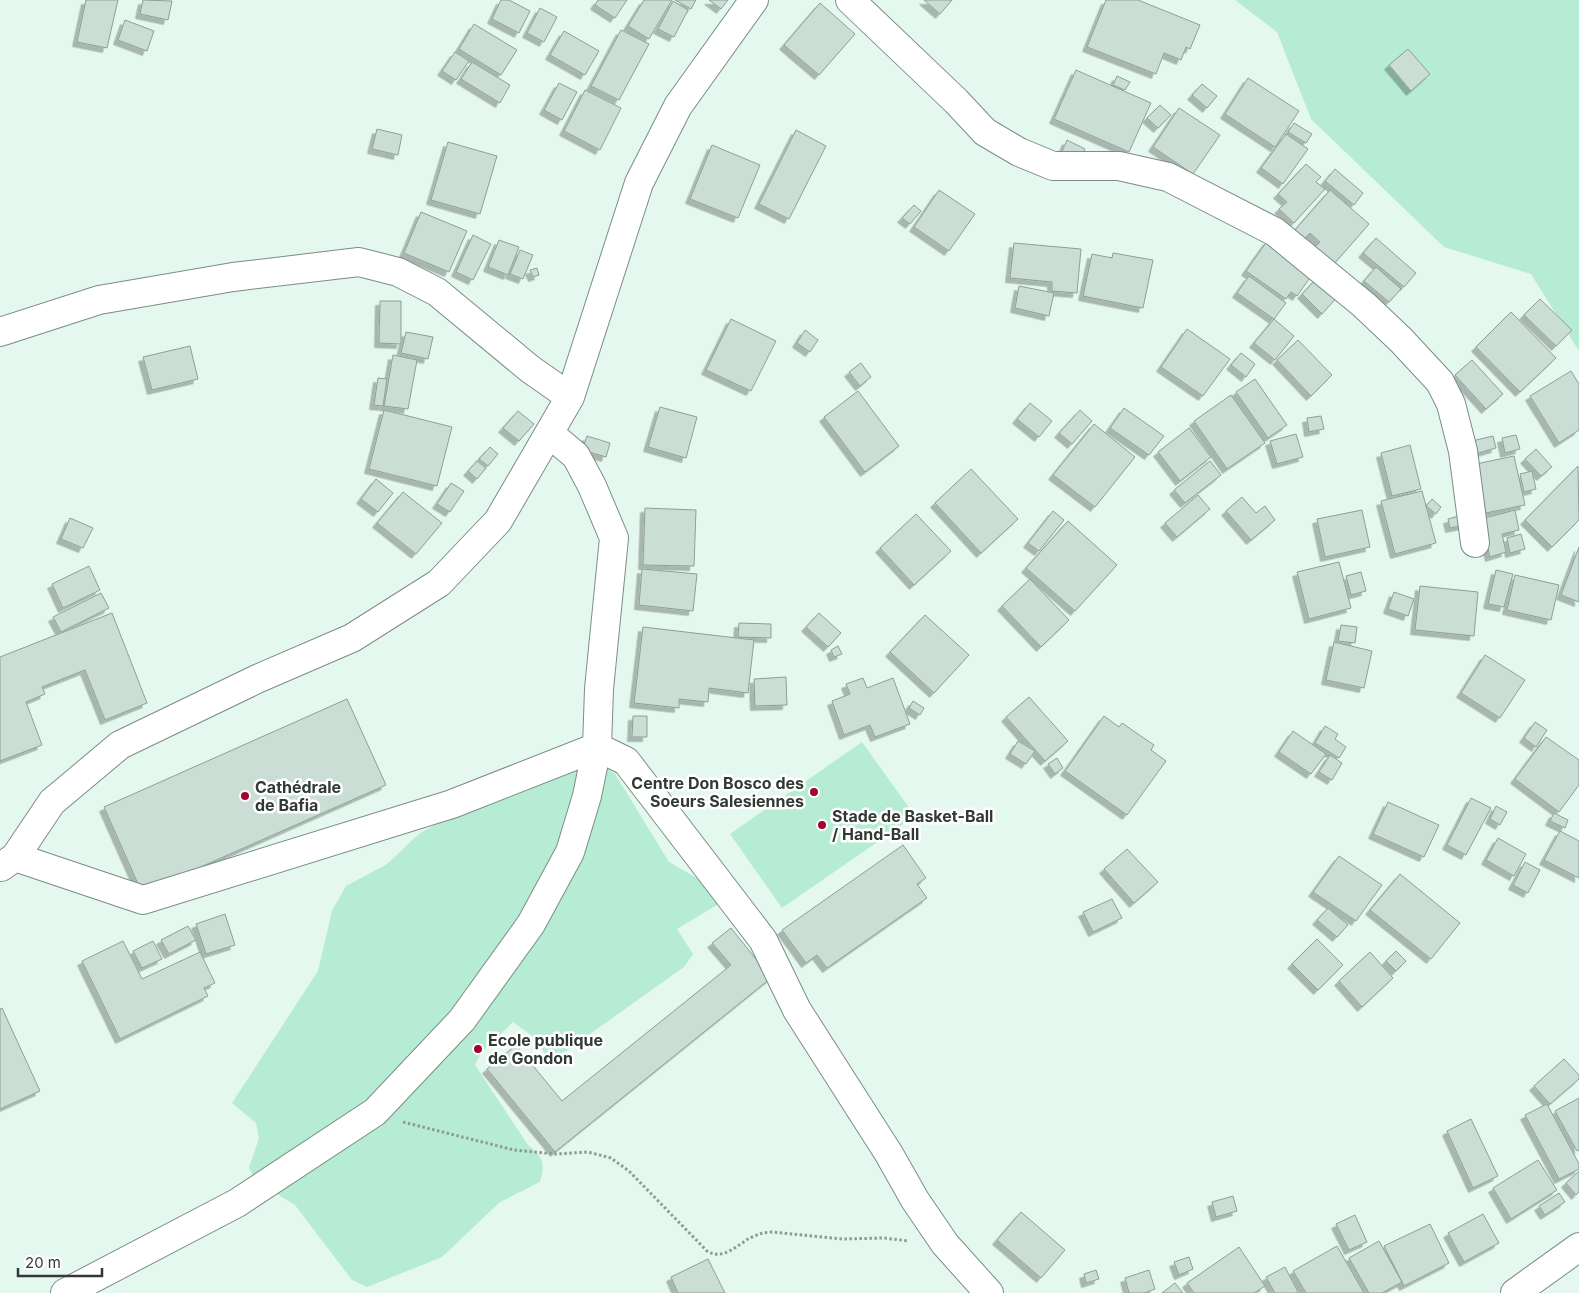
<svg xmlns="http://www.w3.org/2000/svg" width="1579" height="1293" viewBox="0 0 1579 1293" font-family="Inter,sans-serif">
	<defs>
		<filter id="shadow"><feDropShadow dx="-4.5" dy="4.5" stdDeviation="0" flood-color="#0004"/></filter>
	</defs>
	<rect width="100%" height="100%" fill="#e5f8ef"/>
	<path fill="#b5ecd3" d="M1235,0H1579V351L1531,274L1444,247L1311,119L1277,32Z
		M862,742L915,816L782,908L730,834Z
		M579,746L615,774L669,862L721,892L717,905L677,929L693,954L684,967L559,1056L544,1053L538,1040L513,1022L481,1053L475,1065L528,1145C544,1158 545,1163 540,1182L500,1202L442,1257L367,1287L352,1280L295,1205L256,1181L249,1168L259,1138L256,1123L232,1103L318,971L332,911L346,886L387,864L420,833Z"/>
	<path fill="#cbded5" stroke="#8d9f96" filter="url(#shadow)" d="M86,0H118L107,48L77,42Z
		M143,0L172,1L168,20L140,14Z
		M501,0H509L530,11L519,33L492,19Z
		M598,0H627L615,18L595,5Z
		M644,0H672L649,39L628,26Z
		M675,0H696L691,9Z
		M709,0H728L721,9Z
		M924,0H952L940,14Z
		M1106,0H1138L1200,25L1190,49L1186,47L1181,60L1164,53L1156,74L1087,47Z
		M673,1L688,10L674,37L658,29Z
		M820,3L855,34L819,75L784,45Z
		M540,8L557,17L544,42L527,33Z
		M125,20L154,31L147,51L118,40Z
		M474,24L517,50L501,75L459,49Z
		M621,30L649,44L619,100L591,86Z
		M564,31L599,51L585,75L550,55Z
		M1408,49L1430,74L1411,91L1389,65Z
		M455,52L469,61L456,80L442,71Z
		M472,62L510,85L500,103L461,79Z
		M1076,70L1151,103L1129,152L1054,119Z
		M1117,76L1130,82L1125,90L1113,85Z
		M1248,78L1299,111L1275,147L1225,114Z
		M559,83L577,92L562,120L544,110Z
		M1202,84L1217,96L1207,108L1192,95Z
		M585,90L621,108L600,150L564,131Z
		M1160,105L1171,115L1158,128L1147,118Z
		M1179,108L1220,135L1193,174L1153,147Z
		M1294,123L1312,134L1306,143L1288,132Z
		M377,129L402,135L398,155L372,149Z
		M796,130L826,146L789,219L759,204Z
		M1286,134L1308,149L1283,184L1261,168Z
		M1067,140L1085,149L1080,162L1061,154Z
		M448,142L497,156L480,214L431,200Z
		M712,145L760,165L738,218L690,199Z
		M1306,164L1321,177L1316,182L1325,189L1294,223L1279,209L1287,202L1278,194Z
		M1335,169L1363,193L1354,205L1325,181Z
		M939,190L975,214L949,251L914,227Z
		M1330,190L1369,224L1334,264L1315,247L1320,242L1310,233L1305,238L1295,230Z
		M914,205L921,211L910,224L902,218Z
		M421,212L467,231L449,272L404,253Z
		M473,235L491,244L473,280L456,272Z
		M1376,238L1416,273L1404,287L1363,253Z
		M499,240L519,247L508,275L488,267Z
		M1268,240L1314,272L1297,296L1291,292L1286,299L1246,271Z
		M1014,243L1081,249L1077,293L1052,291V282L1010,278Z
		M520,250L533,255L523,279L510,274Z
		M1113,253L1153,260L1143,308L1083,296L1092,254L1112,258Z
		M1376,267L1401,289L1389,302L1364,281Z
		M537,268L539,275L533,277L530,270Z
		M1249,276L1286,303L1274,319L1237,293Z
		M1319,276L1339,295L1322,314L1302,294Z
		M1019,286L1054,293L1049,316L1015,308Z
		M1540,299L1572,330L1556,346L1524,315Z
		M380,301H401V344L379,343Z
		M1511,312L1556,358L1520,392L1476,347Z
		M731,319L776,341L751,391L706,370Z
		M1274,319L1294,336L1275,360L1254,343Z
		M1187,329L1230,359L1203,396L1161,367Z
		M805,330L818,340L810,352L797,343Z
		M406,332L433,337L428,359L401,353Z
		M1298,340L1332,375L1311,396L1277,360Z
		M190,346L198,379L152,390L143,357Z
		M1241,353L1255,364L1246,377L1231,365Z
		M393,355L417,360L408,409L384,406Z
		M1472,360L1503,394L1486,409L1455,375Z
		M861,363L871,377L860,386L849,372Z
		M1571,371L1579,384V430L1559,443L1530,396Z
		M378,378L387,379L383,406L374,405Z
		M1255,379L1287,425L1268,438L1236,392Z
		M858,391L899,446L865,472L824,417Z
		M1231,395L1265,443L1227,469L1194,421Z
		M1030,403L1052,421L1039,437L1017,419Z
		M660,407L697,417L686,458L648,447Z
		M1124,408L1164,436L1149,455L1110,428Z
		M384,410L452,427L437,486L369,469Z
		M1080,410L1092,421L1072,444L1059,433Z
		M518,411L534,424L519,441L503,428Z
		M1321,416L1324,429L1309,432L1307,418Z
		M1094,424L1135,457L1095,507L1053,475Z
		M1189,428L1211,457L1180,481L1158,452Z
		M1296,434L1303,457L1277,464L1270,441Z
		M1516,435L1520,449L1505,453L1502,438Z
		M587,436L610,443L606,457L582,450Z
		M1493,436L1496,448L1475,454L1472,441Z
		M1410,445L1421,489L1392,496L1381,453Z
		M490,447L498,454L488,466L479,459Z
		M1536,449L1552,467L1541,476L1525,459Z
		M1514,456L1525,505L1486,513L1476,464Z
		M477,461L486,468L477,479L468,471Z
		M1210,461L1221,475L1185,503L1174,490Z
		M1578,466L1579,520L1552,547L1525,520Z
		M971,469L1018,519L981,553L935,503Z
		M1532,471L1536,489L1524,492L1520,474Z
		M376,479L393,493L378,512L361,499Z
		M451,483L464,491L450,512L437,504Z
		M1422,491L1436,543L1395,554L1381,501Z
		M403,492L442,523L416,554L377,523Z
		M1198,495L1210,509L1177,537L1165,523Z
		M1242,497L1256,513L1265,506L1275,520L1251,540L1226,511Z
		M1432,499L1441,507L1436,514L1426,506Z
		M645,508L696,510L694,566L643,565Z
		M1362,510L1370,547L1325,557L1317,519Z
		M1515,510L1519,530L1502,534L1506,552L1490,557L1481,519Z
		M1053,511L1064,520L1039,551L1028,543Z
		M916,514L951,551L914,585L880,548Z
		M1462,515L1465,525L1450,528L1448,519Z
		M70,518L93,528L83,548L61,539Z
		M1068,521L1117,565L1075,611L1026,568Z
		M1521,534L1525,549L1510,553L1507,538Z
		M1579,547V602L1561,595Z
		M1339,562L1351,608L1309,619L1297,572Z
		M89,566L100,590L63,608L52,584Z
		M642,569L697,574L693,611L639,605Z
		M1496,570L1513,574L1504,607L1488,604Z
		M1361,572L1366,591L1351,595L1346,576Z
		M1515,575L1559,585L1551,620L1507,610Z
		M1030,579L1069,620L1041,647L1002,606Z
		M1420,586L1478,592L1474,636L1415,630Z
		M1394,592L1414,599L1408,616L1388,609Z
		M101,593L109,608L61,632L53,617Z
		M112,613L147,703L105,720L85,670L42,687L45,694L26,702L42,745L0,761V657Z
		M819,613L841,633L828,647L806,627Z
		M925,615L969,655L934,693L890,652Z
		M739,623L771,624V638L738,637Z
		M1341,625L1357,627L1355,643L1338,641Z
		M643,627L754,640L748,693L709,688L708,702L679,699V708L634,703Z
		M1334,642L1372,651L1364,688L1326,680Z
		M838,646L842,654L834,657L831,650Z
		M1485,655L1525,680L1500,718L1461,693Z
		M786,677L787,705L755,706L754,679Z
		M863,678L867,688L893,678L910,724L875,737L870,725L844,735L832,701L850,694L846,684Z
		M1029,697L1068,741L1045,761L1006,717Z
		M347,699L386,785L142,893L104,807Z
		M913,701L924,708L920,715L909,708Z
		M633,716H647V737H632Z
		M1104,716L1119,727L1122,723L1154,745L1151,750L1166,761L1127,815L1065,771Z
		M1535,722L1547,730L1536,747L1524,738Z
		M1325,726L1338,734L1335,739L1346,747L1339,758L1315,743Z
		M1293,731L1326,754L1311,774L1279,752Z
		M1546,737L1579,760V785L1559,812L1515,779Z
		M1018,741L1035,751L1026,764L1010,754Z
		M1330,755L1342,763L1332,780L1319,772Z
		M1057,758L1063,768L1055,774L1048,764Z
		M1471,798L1491,808L1466,855L1447,845Z
		M1388,802L1439,825L1424,857L1373,834Z
		M1496,806L1507,812L1500,825L1490,819Z
		M1554,813L1568,820L1565,828L1550,821Z
		M1560,831L1579,841V878L1544,860Z
		M1498,838L1526,854L1514,876L1486,860Z
		M903,845L926,878L917,884L927,898L827,968L817,955L806,963L782,930Z
		M1127,849L1158,882L1134,903L1104,869Z
		M1339,856L1382,885L1356,921L1313,892Z
		M1525,862L1540,870L1528,893L1513,885Z
		M1400,874L1460,923L1431,959L1370,910Z
		M1112,899L1122,918L1093,932L1083,912Z
		M1328,908L1348,925L1337,937L1317,920Z
		M225,914L235,945L206,954L196,924Z
		M188,926L196,940L169,954L161,940Z
		M731,928L771,978L555,1152L487,1069L516,1045L562,1101L731,965L712,943Z
		M1317,939L1343,965L1318,990L1292,964Z
		M123,941L142,979L200,952L215,983L204,988L208,996L120,1039L82,961Z
		M153,941L162,959L142,968L133,951Z
		M1396,951L1406,961L1396,971L1386,961Z
		M1370,952L1393,978L1362,1007L1339,981Z
		M2,1008L40,1091L0,1109V1009Z
		M1564,1059L1579,1075V1079L1550,1104L1534,1086Z
		M1579,1098V1150L1577,1151L1555,1111Z
		M1547,1104L1579,1164V1169L1559,1179L1525,1115Z
		M1471,1119L1498,1176L1473,1188L1447,1131Z
		M1538,1160L1557,1190L1511,1219L1493,1188Z
		M1579,1171V1192L1576,1195L1566,1183Z
		M1559,1193L1565,1202L1545,1215L1539,1206Z
		M1233,1196L1237,1211L1216,1217L1212,1202Z
		M1021,1212L1065,1250L1041,1278L997,1240Z
		M1483,1214L1499,1243L1464,1262L1448,1233Z
		M1355,1215L1367,1242L1349,1250L1336,1224Z
		M1430,1224L1449,1263L1404,1286L1384,1246Z
		M1379,1241L1402,1282L1382,1293H1369L1349,1258Z
		M1337,1246L1364,1293H1306L1293,1271Z
		M1239,1247L1265,1286L1254,1293H1194L1187,1283Z
		M1189,1257L1193,1269L1179,1275L1174,1262Z
		M708,1259L725,1293H678L671,1277Z
		M1285,1267L1298,1292L1296,1293H1275L1266,1277Z
		M1096,1270L1099,1279L1086,1283L1084,1274Z
		M1149,1270L1155,1289L1144,1293H1129L1125,1278Z
		M1175,1283L1183,1293H1162Z"/>
	<g fill="none" stroke-linecap="round" stroke-linejoin="round">
		<g stroke="#7b8d85" stroke-width="30">
			<path id="street" d="M850,0L956,101L985,132L1019,152L1053,166H1119L1168,177L1275,232L1364,305L1401,340L1440,382L1451,404L1463,451L1475,543
				M0,332L99,300L233,277L359,262L398,272L437,292L530,369L570,397
				M15,857L143,900L452,804L597,747L626,761L763,940L797,1010L889,1154L915,1200L945,1244L989,1293
				M1,867L15,857L52,802L120,745L257,679L352,638L439,583L498,521L570,397L639,183L678,106L754,0
				M65,1293L237,1203L375,1112L462,1020L531,924L570,852L587,796L597,747L599,689L614,538L592,486L576,456L549,433
				M1515,1293L1579,1247"/>
		</g>
		<path stroke="#8d9b94" stroke-width="3" stroke-dasharray="2.5 2.5" stroke-linecap="butt" d="M403,1122L514,1150L556,1154L588,1152L611,1158L629,1171L707,1251C723,1261 737,1245 750,1238C758,1234 765,1232 773,1232L842,1239L884,1238L909,1241"/>
		<use href="#street" stroke="#fff" stroke-width="28"/>
	</g>
	<g fill="#a20333" stroke="#fff" stroke-width="2">
		<circle cx="814" cy="792" r="5"/>
		<circle cx="245" cy="796" r="5"/>
		<circle cx="822" cy="825" r="5"/>
		<circle cx="478" cy="1049" r="5"/>
	</g>
	<g text-anchor="middle" dominant-baseline="central" stroke-width="5" stroke-linejoin="round" paint-order="stroke">
		<g font-size="16" font-weight="bold" fill="#313935" stroke="#fff" text-anchor="start">
			<text x="804" y="783" text-anchor="end">Centre Don Bosco des<tspan x="804" dy="18">Soeurs Salesiennes</tspan></text>
			<text x="255" y="787">Cathédrale<tspan x="255" dy="18">de Bafia</tspan></text>
			<text x="832" y="816">Stade de Basket-Ball<tspan x="832" dy="18">/ Hand-Ball</tspan></text>
			<text x="488" y="1040">Ecole publique<tspan x="488" dy="18">de Gondon</tspan></text>
		</g>
	</g>
	<path d="M18 1268v8h84v-8" fill="none" stroke="#313935" stroke-width="2.5"/>
	<text x="25" y="1268" font-size="15" fill="#313935" stroke="#ffffff" stroke-width="4" paint-order="stroke">20 m</text>
</svg>
